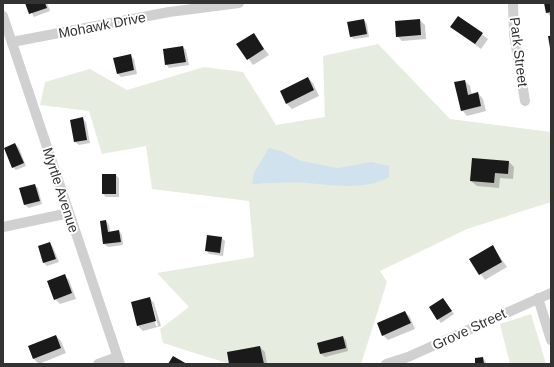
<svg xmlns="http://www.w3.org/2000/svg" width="554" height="367" viewBox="0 0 554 367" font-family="Helvetica,sans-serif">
	<rect width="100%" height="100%" fill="#fff"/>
	<path fill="#e6ecdf" d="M378,44L450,119L551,132V202L467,229L380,271L387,282L361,364H230L163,343L160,329L189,307L157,273L254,257L249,201L152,189L146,146L102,154L89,111L40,105L45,82L90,69L127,90L204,67L243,72L276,125L325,117L323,56Z
		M531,314L546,364H510L500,324Z"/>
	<path fill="#cfe2ee" d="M269,148L281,151L301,161L338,168L371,162L389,166V177C364,191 335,185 308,183C289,182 271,183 252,184L254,173Z"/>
	<path fill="#0003" fill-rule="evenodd" d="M26,3H47L50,11L34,17Z
		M545,3H551V17L547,13Z
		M459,17L488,39L481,49L452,27Z
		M364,20L367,24L369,37L354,39L350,36Z
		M420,20L425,25L426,39L402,41L397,36Z
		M253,34L269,55L253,65L238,44Z
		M183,47L186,50L189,65L169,68L166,64Z
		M130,55L134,59L137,74L121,77L118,74Z
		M308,78L313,83L319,96L292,109L287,104L281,91Z
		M465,81L470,86L472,95L478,93L483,99L486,111L467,116L462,110Z
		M82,118L86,122L90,143L79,145L75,142L71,121Z
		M15,144L19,148L26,166L16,170L13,167Z
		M509,162L514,167L513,179L500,178L499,188L477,186L471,181Z
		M116,175L119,178V197H106L103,194Z
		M34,185L38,188L42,204L29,208L25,205Z
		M106,221L109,225L110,232L119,231L122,235L123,245L108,247L104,244Z
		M222,238L225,241L223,256L209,254L206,250Z
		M50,243L53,247L59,262L47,266L44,263L39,247Z
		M493,247L507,267L485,280L471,260Z
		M64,275L69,280L76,299L60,304L55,299Z
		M149,298L154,303L161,326L143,331L138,326ZM150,303H152L158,326H156Z
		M443,299L454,314L441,323L430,308Z
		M405,312L410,317L415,329L388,340L383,335Z
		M56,336L61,341L66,353L39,364L34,359L29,347Z
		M342,337L346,340L348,351L325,357L321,354L318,343Z
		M260,347L265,352L267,364H230Z
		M483,358L487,364H476Z"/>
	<path fill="#1a1a1a" d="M25,3H45L47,8L29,14Z
		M544,3H551V12L546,13Z
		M458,16L483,33L475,44L450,27Z
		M364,19L367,34L350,37L347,22Z
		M420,19L421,35L396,37L395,21Z
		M254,33L264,49L247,60L236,44Z
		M548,36H551V48H550Z
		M183,46L186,62L165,65L163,49Z
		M131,54L134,70L117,74L113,58Z
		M308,77L314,90L286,104L280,91Z
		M465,80L468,95L478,92L481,106L461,111L454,82Z
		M83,117L87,140L74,142L70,120Z
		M15,143L24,163L12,168L4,148Z
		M472,158L509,161L508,174L495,173L494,183L470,181Z
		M102,174H116V194H102Z
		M35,184L40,201L24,205L19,188Z
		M106,220L108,232L119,230L121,242L103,244L100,221Z
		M207,235L222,237L220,253L205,251Z
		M50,242L56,259L43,263L38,246Z
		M493,245L502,262L479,275L469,259Z
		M65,274L72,293L54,300L47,281Z
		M150,297L156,321L137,326L131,302Z
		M443,298L452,311L437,320L429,307Z
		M405,311L411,323L382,336L377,323Z
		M56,335L61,348L33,359L28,346Z
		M343,336L346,348L320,354L317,343Z
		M260,346L264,364H229L227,352Z
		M173,356L187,364H168Z
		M483,357L484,364H475V358Z"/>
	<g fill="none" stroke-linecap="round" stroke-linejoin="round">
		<path stroke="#d0d0d0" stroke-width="10" d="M513,3L514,34L525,101
			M3,16L120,364
			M12,42L169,12L239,3
			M3,227L69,213
			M538,298L551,340
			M98,364L117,357
			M386,364L408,357L551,293"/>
	</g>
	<g text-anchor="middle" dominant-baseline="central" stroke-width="4" stroke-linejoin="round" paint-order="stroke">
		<g font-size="14" fill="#333" stroke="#fff">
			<text transform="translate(102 25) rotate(-11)">Mohawk Drive</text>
			<text transform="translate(519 52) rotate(83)">Park Street</text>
			<text transform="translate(61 190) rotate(72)">Myrtle Avenue</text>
			<text transform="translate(469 329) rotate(-25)">Grove Street</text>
		</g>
	</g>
	<rect width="554" height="367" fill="none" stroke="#333333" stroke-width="8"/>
</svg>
